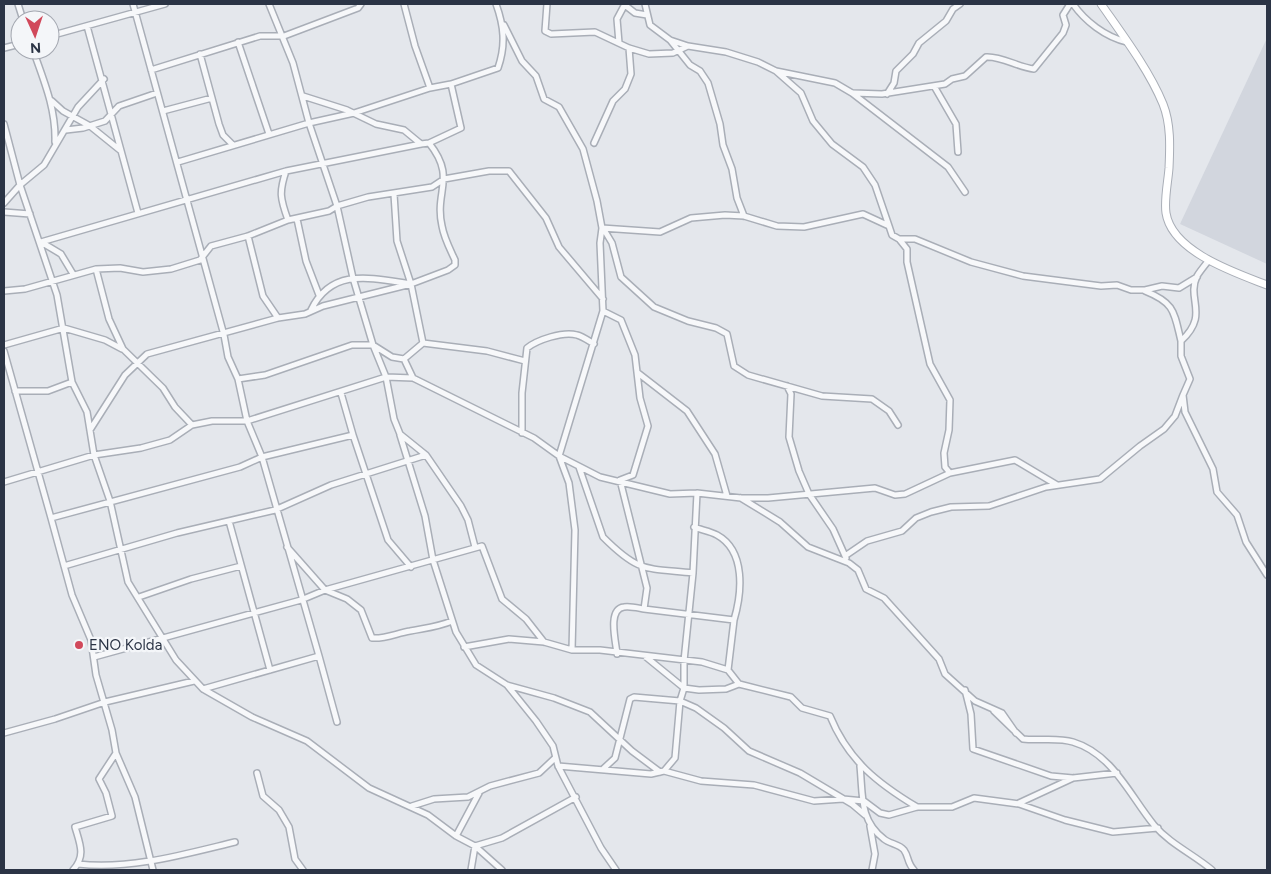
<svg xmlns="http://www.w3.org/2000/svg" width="1271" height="874" viewBox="0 0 1271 874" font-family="Figtree,sans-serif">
	<rect width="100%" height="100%" fill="#e4e7ec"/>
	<path fill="#d2d6de" d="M1267,38V264L1180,224Z"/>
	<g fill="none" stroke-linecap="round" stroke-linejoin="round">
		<g stroke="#a9aeb7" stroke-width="8">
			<path id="minor" d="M18,4L23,20
				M133,4L224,335L228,357L238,379L247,421L262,457L353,435L388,540L411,567
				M269,4L293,63L309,123L337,206L353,278L373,345L386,377L394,419L400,434L426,455L461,506L468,520L475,547
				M404,4L415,46L430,88L451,84L498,68C506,45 504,26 496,4
				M547,4L545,31L551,34L595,32L629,48L649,54L673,53L688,46L726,52L758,62L776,71L835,83L852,93L948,167L965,192
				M645,4L650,25L670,40L688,46
				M1073,4C1085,21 1105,37 1127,42
				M626,6L635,13L647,15
				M504,25L522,61L536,76L544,99L559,107L583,149L597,201L602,228L600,243L603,311L621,320L635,355L640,398L648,426L633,475L620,480L647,588L644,609L734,620L728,670
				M87,26L138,213
				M50,36L165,4
				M670,40L690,65L700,71L708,83L720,124L723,145L732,169L737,198L744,216
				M238,42L269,134
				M619,43L617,19L625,4
				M4,48L20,44
				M33,50C44,81 56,109 55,142
				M200,54L219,124L223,135L233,145
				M151,70L260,36H284L358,8L361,4
				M776,71L801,93L813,121L832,144L863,167L875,185L889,226
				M934,86L956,124L958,152
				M853,93L882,94L945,84L952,79L965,76L986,57C1002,56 1017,67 1034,69L1063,33L1066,25L1063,15L1070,4
				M887,94L894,83L896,71L913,54L919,43L946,21L953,9L960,4
				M303,96L347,110L376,124L404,130L421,144
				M52,101L63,111L90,126L121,151
				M163,111L212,98
				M4,124L20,185L57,295L72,382L87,412L94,455L110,501L128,582L176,660L203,689
				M66,130L83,128L105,121L119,106L157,93
				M429,143L461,128L451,84
				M594,143L613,101L625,89L631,74L629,48
				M178,162L309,123L354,113L430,88
				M286,171C279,192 280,198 288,220
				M394,194L397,241L411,284
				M4,203L20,185L44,165L78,107L104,79
				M4,212L30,214
				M297,219L306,261L319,295
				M602,228L660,232L691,218L725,215L744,216L777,226L804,227L863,214L889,226L892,235L899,239H915L971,262L1023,276L1101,286L1117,285L1131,290H1145L1162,286L1179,288L1197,277
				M603,228L612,243L621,277L654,307L688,321L716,328L727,334L734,366L748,375L822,396L872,399L889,411L898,425
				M248,236L263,296L278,318
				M899,239L907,249V262L930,364L950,400L949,430L944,453L945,467L950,473
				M41,242L286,171L421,144L429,143C457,178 434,191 442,226C444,238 450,249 455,260V265L448,270L411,284L323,306L305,314L278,318L147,354L125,375L90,430
				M41,242L61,254L73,274
				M1209,260C1205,265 1200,271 1197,276C1186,300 1210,314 1181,341V356L1190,379L1183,395L1185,412L1213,469L1217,492L1237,515L1246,542L1267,575
				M96,269L109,319L123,349L163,388L175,407L192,425
				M4,291L25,289L96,269L120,268L143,272L171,269L200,260L211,246L248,236L288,220L329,211L337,206L368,197L432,187L444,179L489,171H509L546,218L559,247L603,299
				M1145,291C1175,303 1174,312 1181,341
				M311,310C332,267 371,278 411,284L423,343
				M4,345L64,328L105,340L122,349
				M4,351L51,518L240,467L262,457L319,656L203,689L252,717L307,741L369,788L428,815L456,836L475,846L502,870
				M404,359L423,343L487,351L525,361
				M638,373L687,411L715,454L727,496
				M238,379L265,375L352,345H373L392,357L404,359L413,378
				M787,386L791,394L789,437L799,471L809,494L833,529L846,558
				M15,391H48L72,382
				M341,393L353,435
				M522,433V393L527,348C537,340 563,331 577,335C582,336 589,341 594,344
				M400,435L425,516L433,560L456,632L476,665L507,685L536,721L553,746L558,766L601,848L616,870
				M579,467L603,537C639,573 645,568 693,573
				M4,482L94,455L141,448L170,440L192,425L212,421H247L386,377L413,378L534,438L559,456L600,477L670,494L697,493L741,498H768L875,488L895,495L905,494L950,473L1015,460L1057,485
				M741,498L780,522L808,547L849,563L858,570L866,589L884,598L939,659L945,674L975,701L1002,713L1016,733
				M51,518L72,595L91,640L96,675L112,730L116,753L99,779L106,793L112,816L75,827C80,844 86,856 73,870
				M229,521L270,670
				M694,527C701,530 710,531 717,535C746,551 742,593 734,620
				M287,547L325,590L347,599L361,610L372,638C386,639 397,633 410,631C425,628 438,627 452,621
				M845,556L867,541L902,531L916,518L931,512L951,507L989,506L1046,487L1100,479L1140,446L1164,429L1175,416L1183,395
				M64,566L177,533L275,510L331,485L426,455
				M139,597L191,579L241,566
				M464,647L509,639L544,642L572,650H600L702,662L728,670L739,684L791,697L802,708L830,716C848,760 877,783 917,807
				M572,650L575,530L569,483L559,456L603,311
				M617,654C616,642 607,609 624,607C630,606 638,608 644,609
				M319,656L337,722
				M94,657L301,600L325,590L482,546L502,599L526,619L544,642
				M646,657L684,688L699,690L726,689L739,684
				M507,685L554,698L590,712L632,751L660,772
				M965,690L971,714L973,749L1051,776L1073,778L1117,773
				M994,711L1023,739C1039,741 1057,737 1073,742C1113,754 1130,796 1154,825C1170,844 1193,854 1212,870
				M4,733L55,719L105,702L194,681
				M116,753L135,797L153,870
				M558,766L651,774L664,771L675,758L680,701L684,688V661L693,573L697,493
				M860,766C863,795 859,820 884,839C890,844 899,844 904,850C909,857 907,863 914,870
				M603,769L615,758L630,699L634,697L680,701L696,708L724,728L749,751L800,773L852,804L865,815
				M664,771L701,781L754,785L814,801L843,799L864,801L880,813L889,815L917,807H952L974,798L1019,804L1065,820L1113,832L1158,828
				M257,773L263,796L279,810L289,827L295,859L303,870
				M1019,803L1073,778
				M412,806L434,799L468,797L490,786L539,773L555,758
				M870,826L875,854L872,870
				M456,836L479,793
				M78,864C130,870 185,854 235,842
				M471,870L475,846L502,838L576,797"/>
		</g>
		<g stroke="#a9aeb7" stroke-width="9">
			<path id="secondary" d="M1101,4C1122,34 1149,70 1163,104C1171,124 1170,147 1169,168C1168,182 1164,199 1166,213C1172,252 1236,273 1267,285"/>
		</g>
		<use href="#minor" stroke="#f7f8fa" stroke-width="5"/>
		<use href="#secondary" stroke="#fff" stroke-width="7"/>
	</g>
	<circle fill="#d1495b" stroke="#f4f6f9" stroke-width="2" cx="79" cy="645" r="5"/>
	<g text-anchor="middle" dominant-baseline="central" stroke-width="4.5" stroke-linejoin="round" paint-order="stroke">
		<g font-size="15" fill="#2b3445" stroke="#f4f6f9" text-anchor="start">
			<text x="89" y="645">ENO Kolda</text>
		</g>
	</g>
	<rect width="1271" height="874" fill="none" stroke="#2b3445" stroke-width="10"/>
	<g transform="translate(35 35) rotate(177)"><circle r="24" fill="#f4f6f9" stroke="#a4a8b1"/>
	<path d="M0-4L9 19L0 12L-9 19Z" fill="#d1495b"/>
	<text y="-8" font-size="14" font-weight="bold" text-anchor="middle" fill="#2b3445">N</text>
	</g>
</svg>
